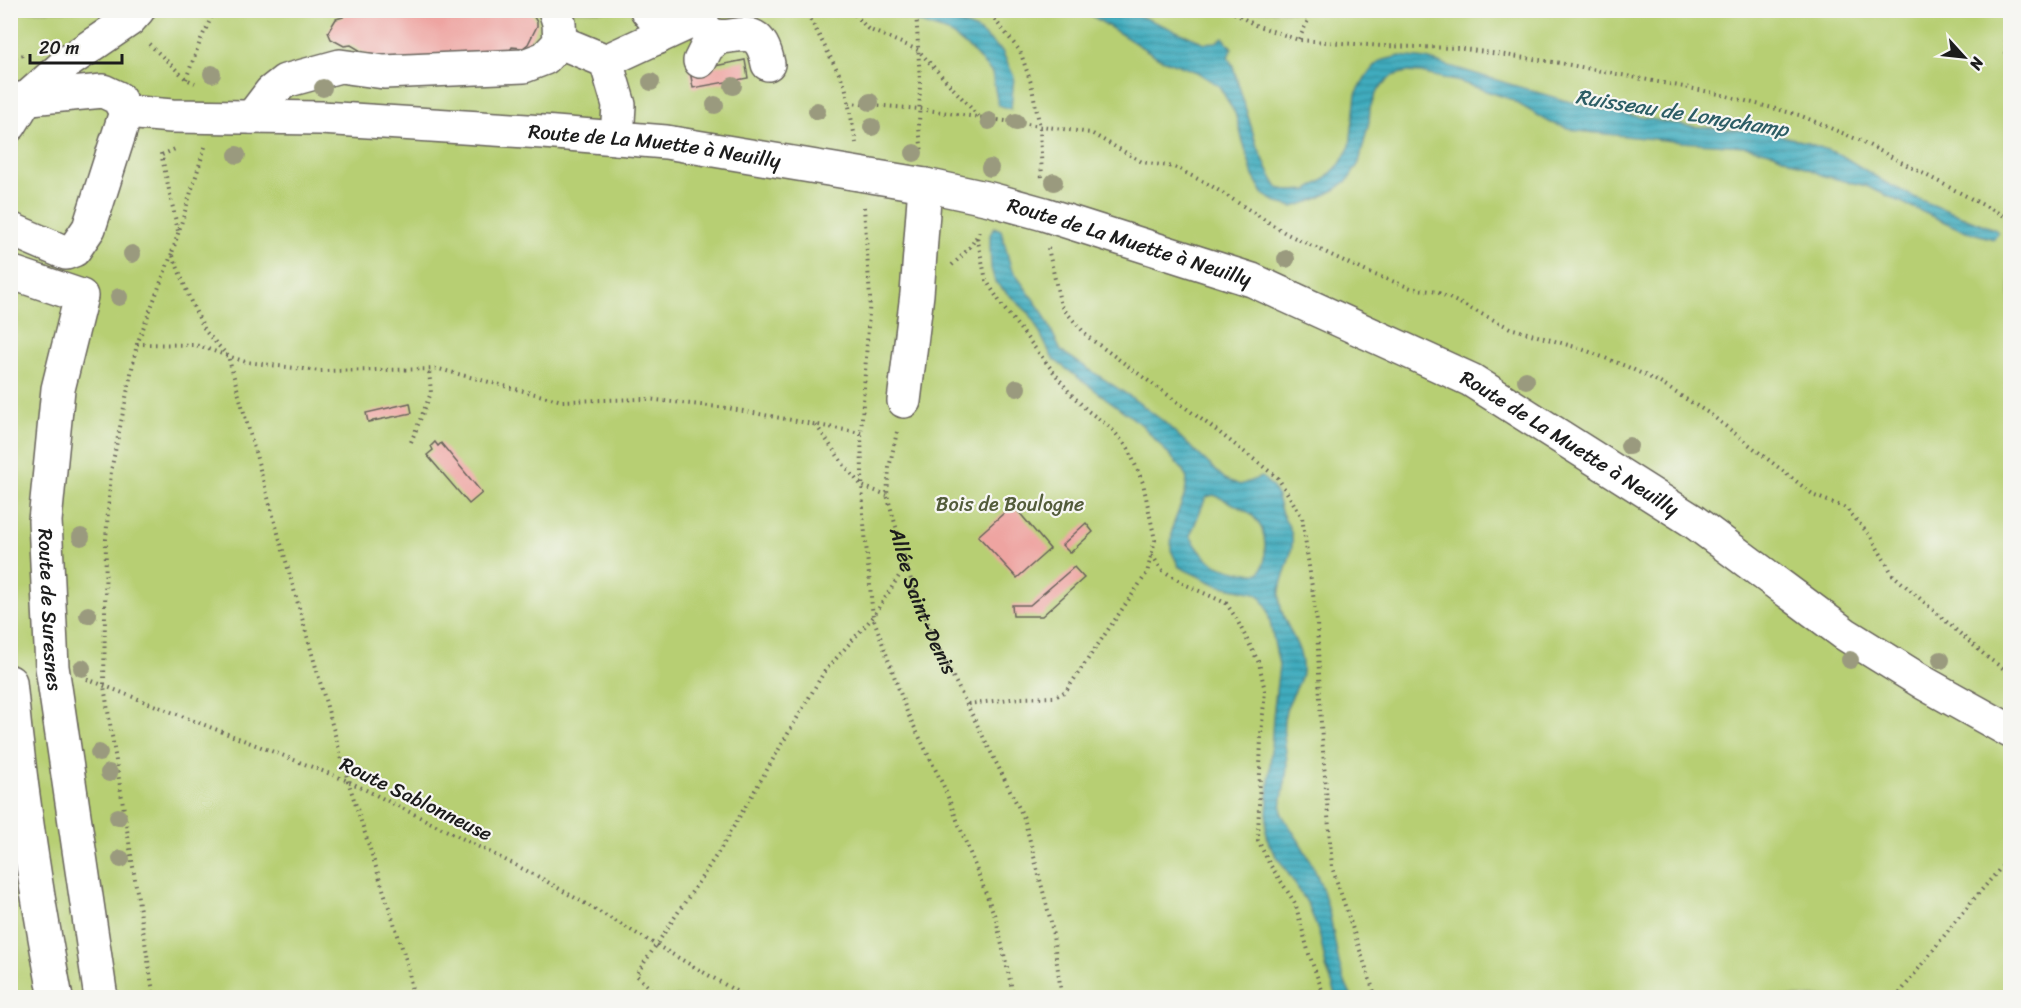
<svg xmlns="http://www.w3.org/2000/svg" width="2021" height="1008" viewBox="0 0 2021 1008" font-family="Sriracha,sans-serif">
	<defs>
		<pattern id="water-rules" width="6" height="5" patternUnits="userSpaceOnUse" patternTransform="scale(1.5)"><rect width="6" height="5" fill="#3facbe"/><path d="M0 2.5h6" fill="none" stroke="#348b9a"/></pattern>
	</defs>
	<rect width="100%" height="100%" fill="#f6f6f2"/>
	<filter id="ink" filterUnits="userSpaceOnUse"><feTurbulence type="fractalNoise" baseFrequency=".0167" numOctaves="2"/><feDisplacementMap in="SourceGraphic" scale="12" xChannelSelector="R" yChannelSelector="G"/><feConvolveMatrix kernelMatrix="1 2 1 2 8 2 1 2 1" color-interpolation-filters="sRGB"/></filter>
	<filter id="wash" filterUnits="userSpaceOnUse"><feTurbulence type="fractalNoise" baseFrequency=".008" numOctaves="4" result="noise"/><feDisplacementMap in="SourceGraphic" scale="24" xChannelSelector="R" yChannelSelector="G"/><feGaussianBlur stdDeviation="1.35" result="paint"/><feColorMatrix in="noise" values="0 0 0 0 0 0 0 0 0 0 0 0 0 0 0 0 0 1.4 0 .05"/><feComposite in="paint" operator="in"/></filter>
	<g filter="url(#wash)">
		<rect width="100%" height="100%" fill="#f2e6d0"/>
		<path fill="#b7cf73" stroke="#6a7648" stroke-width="1.5" d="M11,11H2010V997H11Z"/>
		<path fill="url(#water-rules)" stroke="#2e646d" stroke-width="1.5" fill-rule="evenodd" d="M874,11H929L977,30L1002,51L1014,77L1011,109L998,105L992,73L971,50L948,32L890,13Z
			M1084,11H1128L1205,43L1216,42L1223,37L1232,48L1228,57L1233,66L1256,143L1272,178L1278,188L1291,191L1308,190L1324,180L1340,164L1350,146L1356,94L1366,76L1380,61L1400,56L1426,59L1563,100L1604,110L1686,126L1743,130L1777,134L1808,143L1841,155L1886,183L1918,199L1994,229L1998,232L1994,239L1962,230L1866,186L1824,176L1774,153L1745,146L1682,142L1578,131L1551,123L1510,99L1460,82L1421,73L1406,72L1392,76L1377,91L1370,108L1369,122L1359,163L1349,179L1336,189L1315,200L1293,207L1278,203L1264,195L1253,176L1235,113L1219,86L1197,72L1159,58Z
			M994,227L1001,230L1011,268L1043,313L1061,351L1131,397L1163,421L1225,479L1240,485L1261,477C1277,488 1276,494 1281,511C1284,519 1291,528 1292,536C1295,560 1274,583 1281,608C1286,630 1305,648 1302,673C1300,686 1289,698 1286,711C1280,729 1287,747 1287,765C1287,783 1279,798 1282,815C1303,846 1321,875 1329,912C1336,941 1337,971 1352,997H1337L1326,967L1320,936L1308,904L1269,844L1266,831L1273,717L1279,665L1267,608L1261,597L1255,593L1217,585L1179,567L1171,550L1172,528L1185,494L1187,479L1182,469L1142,425L1053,359L1030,314L995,282L991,268L990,248V235ZM1214,495C1239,507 1264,513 1265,545C1265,556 1266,564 1259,573C1243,574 1221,569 1208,559C1200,553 1195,544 1190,536L1206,497Z"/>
		<g id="blocks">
			<path fill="#eea4a1" d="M347,10H534L532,14L537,22V26L528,44L523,48L512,47L506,58L385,65L351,45L344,46L331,39L328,32L336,19L343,17Z
				M745,60L748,78L693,88L690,71Z
				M410,403L412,413L368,422L366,413Z
				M435,442L438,446L441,443L482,493L469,504L427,455L433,450L431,446Z
				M1013,505L1050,549L1017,578L978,536Z
				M1086,523L1093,532L1070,553L1062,545Z
				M1074,567L1084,578L1042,616H1013L1012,605H1030Z"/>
		</g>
	</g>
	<g filter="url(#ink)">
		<use href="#blocks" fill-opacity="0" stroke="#67635b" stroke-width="1.5"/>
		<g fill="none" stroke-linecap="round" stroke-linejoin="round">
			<g stroke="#67635b" stroke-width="36">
				<g id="minor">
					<path d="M647,10L656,21L657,38"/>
					<path d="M699,18C701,21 703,27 706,30C726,51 758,10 768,64"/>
					<path d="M560,42L606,61L619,105L617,138"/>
					<path d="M606,61L699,18L704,10"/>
					<path d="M700,61L707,47L719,37"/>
					<path d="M10,100L103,91L118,98L126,112L89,228L74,250L66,253L10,229"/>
					<path id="s2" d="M126,112L172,116L321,118L543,132L666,142L925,185L990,199L1044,214L1252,280L1471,380L1693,521L1845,634L1924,683L2010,731"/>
					<path d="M252,117L271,92L285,81L340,66L384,72L524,66L545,58L560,42L559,23L555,10"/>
					<path d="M10,125L26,99L69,61L129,20L138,10"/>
					<path id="s3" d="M10,272L81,296L58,389L45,521L52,667L101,998"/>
					<path d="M904,401L917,294L925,185"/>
					<path d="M10,682C20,788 36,893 56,998"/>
				</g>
			</g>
			<g stroke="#67635b" stroke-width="4" stroke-dasharray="1.5 4.5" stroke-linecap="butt">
				<path d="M803,10L814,26L845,85L856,143"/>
				<path d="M851,10L868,29L918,50L981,119"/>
				<path d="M916,10L920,81L919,128L922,153"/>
				<path d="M987,10L1020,51L1031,83L1040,127L1042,181"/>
				<path d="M1229,10L1255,25L1299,40L1383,46L1457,48L1560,63L1715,93L1799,115L1859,140L2010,219"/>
				<path d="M2005,10L2010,207"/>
				<path d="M1299,39L1313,10"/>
				<path d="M149,44L186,79L195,83"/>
				<path d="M10,59L27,54"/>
				<path d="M186,79L201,39L215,10"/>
				<path d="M849,103L920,109L1091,133L1142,162L1174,167L1210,185L1287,234L1367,272L1411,288L1437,292L1510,328L1582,349L1628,367L1657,381L1710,414L1815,496L1846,508L1871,537L1893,575L1988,658L2010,673"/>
				<path d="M205,147L172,253L191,302L206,332L228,356L246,362L320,371L439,369L562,401L647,399L727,408L861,433"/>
				<path d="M161,153L178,231"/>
				<path d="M162,155L175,149"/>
				<path d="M864,207L870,298L861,433L863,513L873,617L907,712L944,787L996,919L1014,998"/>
				<path d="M1048,248L1061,306L1088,337L1212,427L1278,478L1302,517L1317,622L1321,725L1332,867L1376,998"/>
				<path d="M952,265C964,254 975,244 980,228"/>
				<path d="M137,344L196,345L228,356L348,781L408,966L413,998"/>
				<path d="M816,425L844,465L862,486L887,495"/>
				<path id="s1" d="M897,432L889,468L887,495L913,587L937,645L1024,818L1051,922L1062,998"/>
				<path d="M411,442L431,393L429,370"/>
				<path d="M1152,555L1162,570L1186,585L1226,603L1236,618L1259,663L1265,691L1261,735L1258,840L1269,863L1295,903L1309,954L1325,998"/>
				<path d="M87,679L348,781L539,877L748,998"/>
				<path d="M968,704L1019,698L1055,697L1066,691L1147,573L1155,540L1143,483L1128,448L1111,428L1088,411L1070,393L1003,307L986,280L977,237"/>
				<path d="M154,998L104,686L106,539L111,471L137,344L172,253"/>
				<path d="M660,998L636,975L720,850L824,672L873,617L906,565"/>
				<path d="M1896,998L1961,914L2010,857"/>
			</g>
			<use href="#minor" stroke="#fff" stroke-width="33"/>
		</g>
		<g fill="#9a9a7e">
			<circle cx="212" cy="74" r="9"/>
			<circle cx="651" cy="82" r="9"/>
			<circle cx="733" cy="86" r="9"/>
			<circle cx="323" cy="88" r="9"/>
			<circle cx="870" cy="102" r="9"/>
			<circle cx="715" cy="105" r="9"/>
			<circle cx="817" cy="111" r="9"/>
			<circle cx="989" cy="121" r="9"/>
			<circle cx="1016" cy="122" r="9"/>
			<circle cx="872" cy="127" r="9"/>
			<circle cx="914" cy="153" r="9"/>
			<circle cx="237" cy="155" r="9"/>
			<circle cx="990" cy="168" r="9"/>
			<circle cx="1054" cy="182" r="9"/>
			<circle cx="132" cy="254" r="9"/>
			<circle cx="1286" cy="259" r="9"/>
			<circle cx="119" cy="297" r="9"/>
			<circle cx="1526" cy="380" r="9"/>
			<circle cx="1017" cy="388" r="9"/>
			<circle cx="1629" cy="446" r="9"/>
			<circle cx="81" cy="537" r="9"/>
			<circle cx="88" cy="615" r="9"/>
			<circle cx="1850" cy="660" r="9"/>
			<circle cx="1941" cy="660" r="9"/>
			<circle cx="82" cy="668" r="9"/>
			<circle cx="99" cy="753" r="9"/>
			<circle cx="109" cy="773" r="9"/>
			<circle cx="118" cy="817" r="9"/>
			<circle cx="121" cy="859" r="9"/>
		</g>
	</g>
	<g text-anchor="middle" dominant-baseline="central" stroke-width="4.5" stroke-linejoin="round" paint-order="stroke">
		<g font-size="20" fill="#1c1c1c" stroke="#f6f6f2">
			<text stroke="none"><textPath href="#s2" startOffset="530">Route de La Muette à Neuilly</textPath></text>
			<text stroke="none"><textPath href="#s2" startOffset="1016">Route de La Muette à Neuilly</textPath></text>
			<text stroke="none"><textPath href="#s2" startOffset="1502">Route de La Muette à Neuilly</textPath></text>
			<text stroke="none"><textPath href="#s1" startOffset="176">Allée Saint-Denis</textPath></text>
			<text stroke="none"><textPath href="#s3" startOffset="392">Route de Suresnes</textPath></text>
			<text transform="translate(416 799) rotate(26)">Route Sablonneuse</text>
		</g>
		<g font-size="20" fill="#525b3a" stroke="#f6f6f2">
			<text x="1010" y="504">Bois de Boulogne</text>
		</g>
		<g font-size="21" font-style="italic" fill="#2c5d65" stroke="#f6f6f2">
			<text transform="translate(1682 113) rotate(9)">Ruisseau de Longchamp</text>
		</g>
	</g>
	<rect width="2021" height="1008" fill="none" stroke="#f6f6f2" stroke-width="36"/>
	<g transform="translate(1964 57) rotate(117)" stroke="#f6f6f2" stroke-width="4.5" paint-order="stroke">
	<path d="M0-4.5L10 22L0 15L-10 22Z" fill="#1c1c1c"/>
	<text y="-9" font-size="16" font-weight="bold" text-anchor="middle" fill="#1c1c1c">N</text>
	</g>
	<path d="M30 54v9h92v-9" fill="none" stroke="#1c1c1c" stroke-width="3"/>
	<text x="39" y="54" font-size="18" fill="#1c1c1c" stroke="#f6f6f2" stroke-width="4.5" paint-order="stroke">20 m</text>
</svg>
